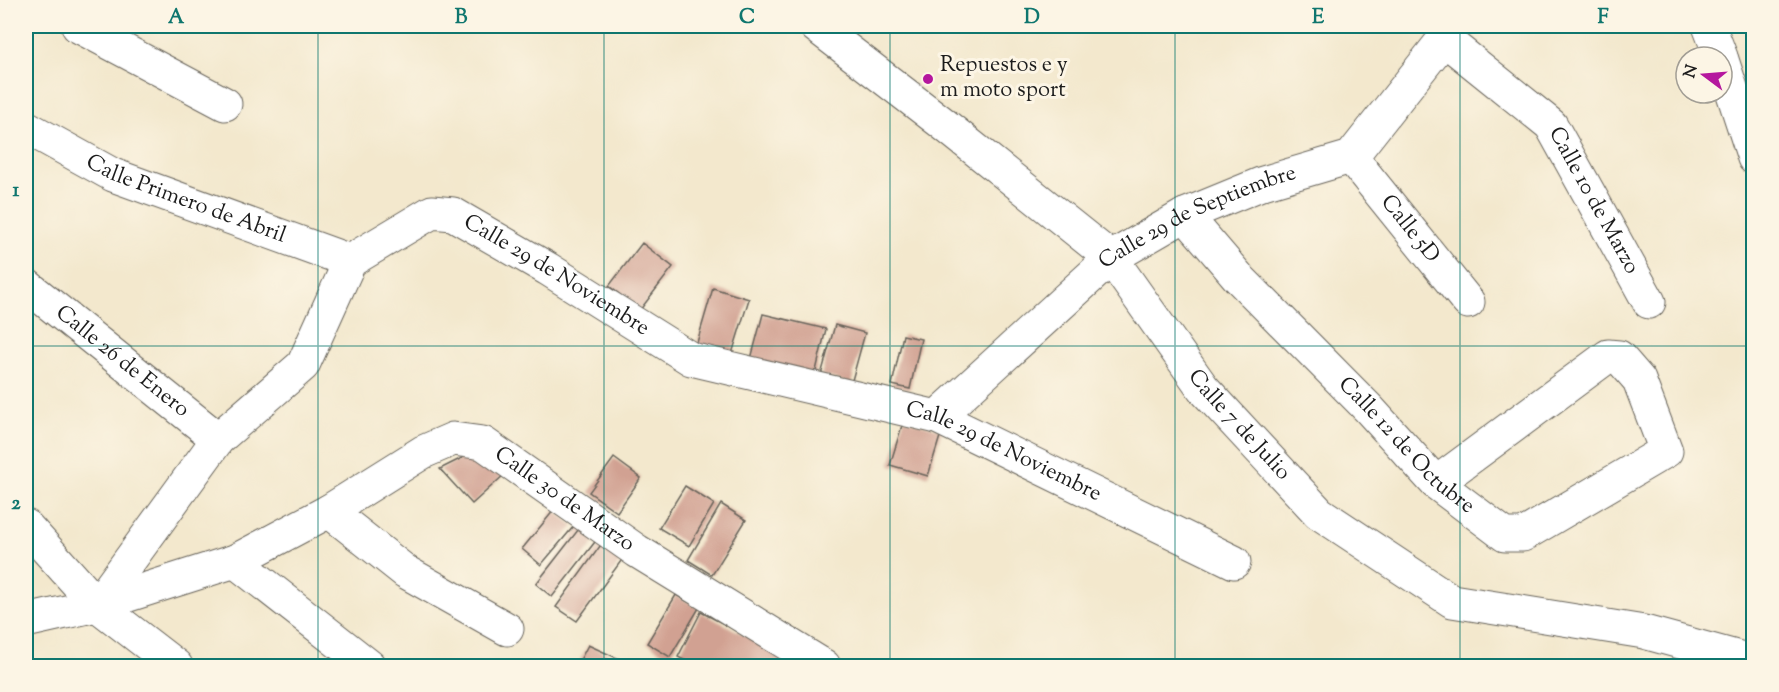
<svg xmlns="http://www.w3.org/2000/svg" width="1779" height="692" viewBox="0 0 1779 692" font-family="'Sorts Mill Goudy',serif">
	<rect width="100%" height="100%" fill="#fcf5e5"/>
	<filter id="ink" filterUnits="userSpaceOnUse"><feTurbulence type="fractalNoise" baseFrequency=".0167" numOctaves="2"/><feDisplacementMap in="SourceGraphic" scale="12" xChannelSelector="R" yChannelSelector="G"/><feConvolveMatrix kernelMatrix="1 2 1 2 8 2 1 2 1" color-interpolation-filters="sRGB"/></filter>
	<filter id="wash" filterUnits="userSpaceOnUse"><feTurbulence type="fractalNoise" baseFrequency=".008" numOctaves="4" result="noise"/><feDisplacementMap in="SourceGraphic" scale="24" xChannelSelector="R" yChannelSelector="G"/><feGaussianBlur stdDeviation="1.35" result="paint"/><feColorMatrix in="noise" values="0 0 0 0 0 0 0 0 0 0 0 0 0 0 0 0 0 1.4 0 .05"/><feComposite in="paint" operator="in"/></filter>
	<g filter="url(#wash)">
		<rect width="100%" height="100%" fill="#f3e8cd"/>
		<g id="blocks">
			<path fill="#d1a192" d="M642,243L673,267L640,310L609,286Z
				M713,288L749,299L731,357L696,346Z
				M763,314L826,329L815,375L751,359Z
				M835,325L865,333L851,384L821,375Z
				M903,335L921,339L910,389L892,385Z
				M904,419L942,430L928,476L890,465Z
				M480,449L505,474L472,504L440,469Z
				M614,458L641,478L617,512L589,492Z
				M685,486L714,504L689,546L659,528Z
				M721,504L746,520L712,575L688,560Z
				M554,510L574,526L541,565L522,549Z
				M582,525L598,538L552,597L536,584Z
				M603,542L624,557L577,621L556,607Z
				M676,595L699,608L670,657L647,643Z
				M701,612L794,661L791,666H696L678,657Z
				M588,645L635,666H577Z"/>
		</g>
	</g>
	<g filter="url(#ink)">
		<use href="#blocks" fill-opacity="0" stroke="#67635a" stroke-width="1.5"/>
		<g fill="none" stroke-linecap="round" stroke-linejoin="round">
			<g stroke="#67635a" stroke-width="35">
				<g id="minor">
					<path d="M78,26L225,104"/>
					<path id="s1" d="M816,26L941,122L1111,258L1203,388L1319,513L1452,601L1644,632L1754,662"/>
					<path d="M1709,26L1721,57"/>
					<path id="s2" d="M1444,39L1551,125L1649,302"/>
					<path d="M1722,60L1754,158"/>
					<path id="s3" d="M26,127L113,175L350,261"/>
					<path id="s4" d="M1351,157L1468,302"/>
					<path id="s5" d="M1185,215L1239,278L1369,409L1436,483L1505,535H1523L1666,451L1639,380L1619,357L1608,356L1436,483"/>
					<path id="s6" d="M26,285L218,439"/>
					<path id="s7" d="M937,417L1111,258L1185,215L1263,183L1351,157L1444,39L1450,26"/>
					<path d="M329,511L406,572L507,629"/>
					<path d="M26,526L97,605L176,666"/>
					<path d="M235,561L369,666"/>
					<path id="s8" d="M97,605L218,439L303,365L350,261L432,212L453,214L548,269L691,359L937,417L1234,562"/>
					<path id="s9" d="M26,621L97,605L235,561L329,511L423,452L453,439L483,443L637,551L824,666"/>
				</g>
			</g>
			<use href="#minor" stroke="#fff" stroke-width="33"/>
		</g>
	</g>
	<path fill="none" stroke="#0f766e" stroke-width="1.5" stroke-opacity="0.55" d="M318,26V666M604,26V666M890,26V666M1175,26V666M1460,26V666M26,346H1754"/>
	<circle fill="#b5179e" stroke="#fcf5e5" stroke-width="2" cx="928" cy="79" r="6"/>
	<g text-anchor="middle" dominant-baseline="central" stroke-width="6" stroke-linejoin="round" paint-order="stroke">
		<g font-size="22" fill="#1c1c1c" stroke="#fcf5e5" text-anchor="start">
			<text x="940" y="66">Repuestos e y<tspan x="940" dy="25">m moto sport</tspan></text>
		</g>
		<g font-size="22" fill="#1c1c1c" stroke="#fcf5e5">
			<text stroke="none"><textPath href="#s3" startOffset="176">Calle Primero de Abril</textPath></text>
			<text stroke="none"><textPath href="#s2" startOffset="224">Calle 10 de Marzo</textPath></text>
			<text stroke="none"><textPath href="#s7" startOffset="332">Calle 29 de Septiembre</textPath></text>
			<text stroke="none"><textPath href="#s4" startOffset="93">Calle 5D</textPath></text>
			<text stroke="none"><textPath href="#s8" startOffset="669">Calle 29 de Noviembre</textPath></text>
			<text stroke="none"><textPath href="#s6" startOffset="123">Calle 26 de Enero</textPath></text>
			<text stroke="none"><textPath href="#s1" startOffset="586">Calle 7 de Julio</textPath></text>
			<text stroke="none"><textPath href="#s5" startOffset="320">Calle 12 de Octubre</textPath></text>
			<text stroke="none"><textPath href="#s8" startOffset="1155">Calle 29 de Noviembre</textPath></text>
			<text stroke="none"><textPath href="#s9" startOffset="597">Calle 30 de Marzo</textPath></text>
		</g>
	</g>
	<rect width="1779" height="692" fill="none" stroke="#fcf5e5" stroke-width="66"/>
	<g transform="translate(1704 75) rotate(286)"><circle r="28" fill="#fcf5e5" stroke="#a29e95" stroke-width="1.5"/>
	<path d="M0-4.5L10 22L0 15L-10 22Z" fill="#b5179e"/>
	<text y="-9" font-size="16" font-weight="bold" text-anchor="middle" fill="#1c1c1c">N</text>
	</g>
	<rect x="33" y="33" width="1713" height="626" fill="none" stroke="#0f766e" stroke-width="2"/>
	<g font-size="20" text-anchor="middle" font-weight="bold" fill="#0f766e">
		<text x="176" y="23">A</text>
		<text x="461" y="23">B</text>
		<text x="747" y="23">C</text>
		<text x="1032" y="23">D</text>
		<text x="1318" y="23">E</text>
		<text x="1603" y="23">F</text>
		<text x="16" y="196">1</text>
		<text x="16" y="509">2</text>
	</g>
</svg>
